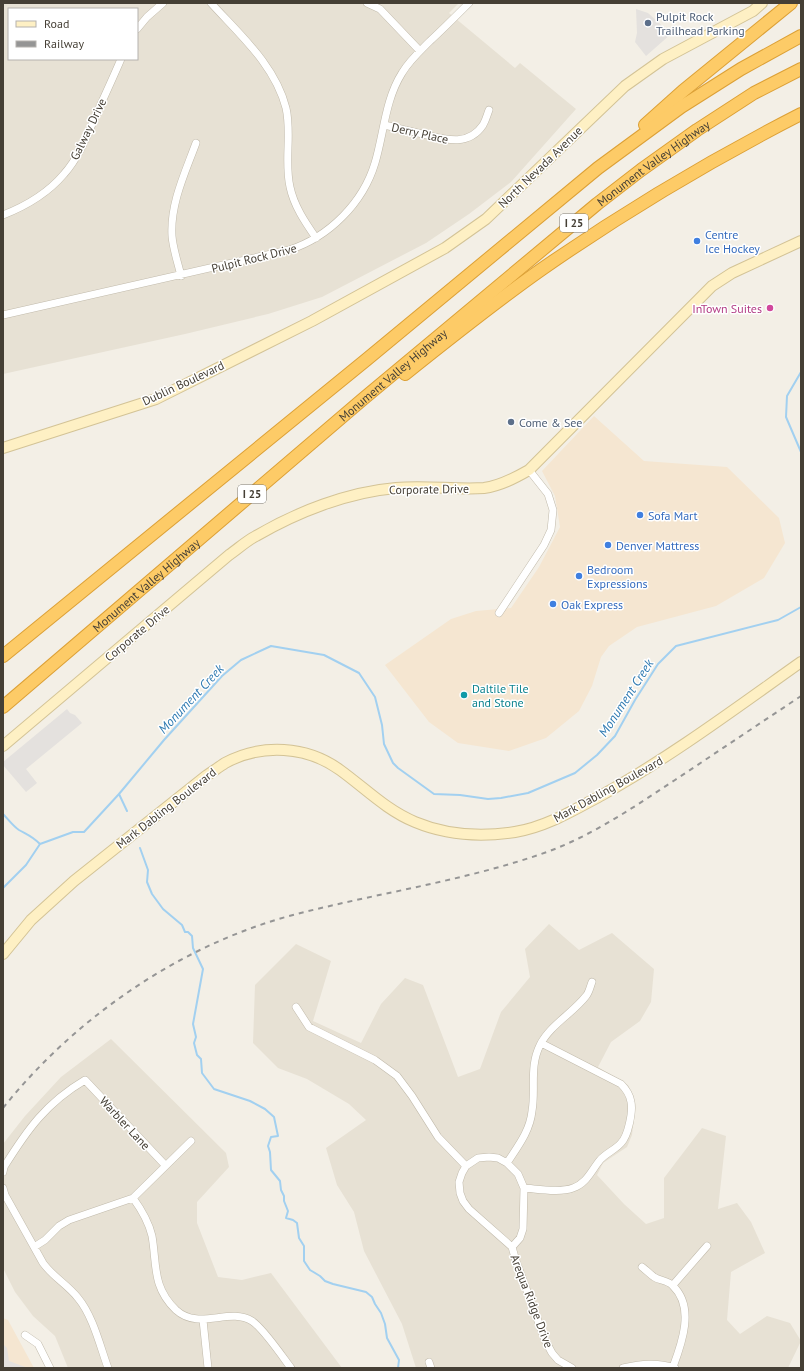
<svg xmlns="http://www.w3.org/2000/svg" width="804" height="1371" viewBox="0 0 804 1371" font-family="'PT Sans',sans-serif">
	<rect width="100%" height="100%" fill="#f3efe6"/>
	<path fill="#e7e1d4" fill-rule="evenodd" d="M3,3H459L449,13L515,68L520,63L576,109L511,182L469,214L426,243L322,297L268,314L185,334L3,374ZM9,9H137V59H9Z
		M549,924L579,950L612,933L654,969L651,1002L640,1021L611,1042L598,1067L628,1085L634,1097L635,1109L632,1135L627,1147L603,1163L597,1175L624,1204L646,1224L664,1218V1178L702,1128L726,1136L718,1209L737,1203L751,1222L765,1253L731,1272L727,1320L740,1334L767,1316L790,1323L801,1341L788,1368H416L402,1324L364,1251L354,1212L337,1185L326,1148L366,1120L349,1104L307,1079L278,1068L253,1043L255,985L296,944L331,961L313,1021L361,1043L381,1004L405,978L423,985L458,1077L480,1069L501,1012L530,977L525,949Z
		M111,1039L226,1153L229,1167L197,1202V1223L218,1277L242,1280L271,1273L342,1368H68L55,1336L33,1316L15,1292L3,1268V1144L25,1116L61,1077Z"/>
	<path fill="#f5e6d1" d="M594,416L644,461L727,467L779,518L785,543L764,578L716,606L637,627L609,646L601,657L592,686L579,711L546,738L509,751L458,743L429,722L385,665L451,619L476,611L511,608L539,567L560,527L555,496L542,471Z
		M3,1318L8,1320L34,1368H3Z"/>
	<path fill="#e4e1de" d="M636,9L648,13L671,34L646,56L635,42L637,33Z
		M67,709L70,713L75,715L82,723L26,769L37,783L26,792L3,765V762Z
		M3,1344L7,1348L9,1361L28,1368H3Z"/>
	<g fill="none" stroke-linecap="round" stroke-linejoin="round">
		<path stroke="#a2d0f0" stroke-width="2" d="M801,372L787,396L786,417L801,452
			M119,794L127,811
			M3,814C8,819 13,826 19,830C28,835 32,836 40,844
			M140,848L148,870L147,882L152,894L163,909L182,925L185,932H188L192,936L193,948L203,969L193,1024L196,1037L194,1043L197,1055L201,1059L202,1073L214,1089L250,1101L265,1109L274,1117L278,1136L271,1137L268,1146L270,1152L271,1170L280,1181L281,1190L284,1196V1201L288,1211L286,1218L293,1220L297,1223L299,1238L304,1246V1261L310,1270L320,1276L325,1281L333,1284L366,1292L372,1297L375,1304L381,1313L385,1324L387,1338L399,1360L398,1368
			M3,888L26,865L40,844L73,832H84L119,794L164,740L222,676L241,660L271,646L324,655L359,673L375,697L382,725L384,744L393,763L398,768L434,794L460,795L488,799L501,798L528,793L575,773L597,755L615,736L635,700L658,664L676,646L778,620L801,607"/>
		<g stroke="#c1baab" stroke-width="8">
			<path id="street" d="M211,3C240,35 275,65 286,108C292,134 284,161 290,187C294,206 305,222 316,238
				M367,3L380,9L420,51
				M137,29L147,17L163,3
				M384,125C398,128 412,132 427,135C447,140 469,146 483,125C486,120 487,115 489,110
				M3,215C26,206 48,193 64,174C79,157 87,136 96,115C104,97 113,78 121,59
				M181,276C178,263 173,249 172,236C170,204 185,173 196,143
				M3,315L289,250C329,237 363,203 375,163C384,133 385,100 402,73C409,61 420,51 430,41C443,29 456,16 469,3
				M499,613L544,545L551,530L553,510L548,494L529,470
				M296,1007L309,1027L375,1060L397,1076L412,1096L438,1137L466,1166
				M507,1163C518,1146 530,1131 532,1111C536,1089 529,1067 540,1045C549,1026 573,1013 586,996C589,993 590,987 592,982
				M3,1172L4,1167C27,1130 46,1103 85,1080L165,1165
				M3,1188L5,1195L43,1263C53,1277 68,1285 78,1298C93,1316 100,1346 108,1368
				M524,1188C538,1189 560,1193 573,1188C587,1183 591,1171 600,1160C606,1153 615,1150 621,1143C628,1136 633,1112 631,1102C630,1095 626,1089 621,1084L541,1043
				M133,1198C141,1209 149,1223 152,1236C157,1265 152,1287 176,1310C199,1331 229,1307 252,1321C263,1328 282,1356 291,1368
				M34,1247L45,1240L59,1226L69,1220L133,1198L191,1141
				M512,1247L520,1238L523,1229L524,1188L518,1174L507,1163L498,1158L489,1157L478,1158L466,1166L462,1173L459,1182L460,1193L463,1201L469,1209L512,1247L516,1261L545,1340L552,1353L558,1360L572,1368
				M642,1267C646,1270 650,1274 654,1277C660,1281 668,1280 673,1286C695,1307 682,1343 673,1367
				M673,1285L707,1246
				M203,1320L208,1368
				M25,1335L38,1344L50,1368
				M429,1362L431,1368
				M623,1368C641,1364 657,1362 675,1368"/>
		</g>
		<g stroke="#d3c396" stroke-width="12">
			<path id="secondary" d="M3,448L156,399L312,321L445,248L486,219L625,86L663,59L753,11L762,3
				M3,746L229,555C238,549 246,541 256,536C297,512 348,492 396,488C425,485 455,490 484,488C500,486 515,478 529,470L712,286L732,273L801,241
				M3,954L31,920L74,881L206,776C212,772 219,767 225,763C262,743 307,746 340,770C365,788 386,810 415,822C446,835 482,837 515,832C546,827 574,810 602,795C672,756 736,708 801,662"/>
		</g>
		<g stroke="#dca036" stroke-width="14">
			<g id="highway">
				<path d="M645,125L683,91L791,3"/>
				<path d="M405,374C450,338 495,302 542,269C624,212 711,160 801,114"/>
				<path d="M3,656L366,360L598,168L681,107L741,69L801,36"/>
				<path id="s1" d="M3,707L363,399L597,204L641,170L697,130L754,93L801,69"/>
			</g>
		</g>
		<use href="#street" stroke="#fff" stroke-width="7"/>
		<use href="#secondary" stroke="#fef0c4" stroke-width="10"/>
		<use href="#highway" stroke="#fdcb67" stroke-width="12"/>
		<path stroke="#959595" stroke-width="2" stroke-dasharray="5 5" stroke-linecap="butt" d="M3,1108C75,1018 180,945 293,915C377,893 465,881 547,852C593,835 634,807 675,780C717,752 759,724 801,696"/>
	</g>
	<g fill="#5c6f8a" stroke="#fff" stroke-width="1.5">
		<circle cx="648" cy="23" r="4"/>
		<circle cx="511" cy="422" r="4"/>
	</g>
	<g fill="#3f7fe0" stroke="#fff" stroke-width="1.5">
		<circle cx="697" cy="241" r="4"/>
		<circle cx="640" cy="515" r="4"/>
		<circle cx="608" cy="545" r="4"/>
		<circle cx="579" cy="576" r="4"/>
		<circle cx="553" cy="604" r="4"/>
	</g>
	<circle fill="#d1479c" stroke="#fff" stroke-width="1.5" cx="770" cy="308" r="4"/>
	<circle fill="#0f9aa8" stroke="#fff" stroke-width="1.5" cx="464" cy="695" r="4"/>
	<g text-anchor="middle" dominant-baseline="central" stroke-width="3" stroke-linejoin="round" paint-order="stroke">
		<g fill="#fff" stroke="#7d7972" stroke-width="1">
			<rect x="560" y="214" width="28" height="18" rx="3"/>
			<rect x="238" y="485" width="28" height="18" rx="3"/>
		</g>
		<g font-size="11" font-weight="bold" fill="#453f35">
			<text x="574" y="223">I 25</text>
			<text x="252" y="494">I 25</text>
		</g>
		<g font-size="12" fill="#4e5e75" stroke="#fff" text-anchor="start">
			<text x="656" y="16">Pulpit Rock<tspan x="656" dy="14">Trailhead Parking</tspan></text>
			<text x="519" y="422">Come &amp; See</text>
		</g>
		<g font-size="12" fill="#453f35" stroke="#fff">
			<text transform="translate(88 129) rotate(-64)">Galway Drive</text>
			<text transform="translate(420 133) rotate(13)">Derry Place</text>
			<text stroke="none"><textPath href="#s1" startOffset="848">Monument Valley Highway</textPath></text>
			<text transform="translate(540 167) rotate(-44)">North Nevada Avenue</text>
			<text transform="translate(254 258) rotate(-14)">Pulpit Rock Drive</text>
			<text stroke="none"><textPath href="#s1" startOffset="512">Monument Valley Highway</textPath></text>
			<text transform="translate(183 383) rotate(-25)">Dublin Boulevard</text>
			<text transform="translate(429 489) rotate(-1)">Corporate Drive</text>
			<text stroke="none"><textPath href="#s1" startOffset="188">Monument Valley Highway</textPath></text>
			<text transform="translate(137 633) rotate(-40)">Corporate Drive</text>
			<text transform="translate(608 789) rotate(-29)">Mark Dabling Boulevard</text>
			<text transform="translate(166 808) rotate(-38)">Mark Dabling Boulevard</text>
			<text transform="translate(125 1123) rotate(47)">Warbler Lane</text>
			<text transform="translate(532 1301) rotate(69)">Arequa Ridge Drive</text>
		</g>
		<g font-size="12" fill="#366cbe" stroke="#fff" text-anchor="start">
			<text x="705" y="234">Centre<tspan x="705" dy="14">Ice Hockey</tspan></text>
			<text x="648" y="515">Sofa Mart</text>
			<text x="616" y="545">Denver Mattress</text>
			<text x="587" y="569">Bedroom<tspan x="587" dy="14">Expressions</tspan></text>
			<text x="561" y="604">Oak Express</text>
		</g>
		<g font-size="12" fill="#b23c85" stroke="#fff" text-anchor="end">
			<text x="762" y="308">InTown Suites</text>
		</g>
		<g font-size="12" fill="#0d838f" stroke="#fff" text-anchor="start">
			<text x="472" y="688">Daltile Tile<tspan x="472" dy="14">and Stone</tspan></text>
		</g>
		<g font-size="13" font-style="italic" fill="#2f7ab1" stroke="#fff">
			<text transform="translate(626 698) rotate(-57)">Monument Creek</text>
			<text transform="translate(191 699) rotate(-47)">Monument Creek</text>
		</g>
	</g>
	<rect width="804" height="1371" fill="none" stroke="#453f35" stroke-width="8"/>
	<rect x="8" y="8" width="130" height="52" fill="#ffffff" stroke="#b5b2ae"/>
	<rect x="16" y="21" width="20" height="6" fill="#fef0c4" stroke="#b5b2ae"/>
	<text x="44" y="28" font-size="12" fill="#453f35">Road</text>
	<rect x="16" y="41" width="20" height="6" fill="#959595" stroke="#b5b2ae"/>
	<text x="44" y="48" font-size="12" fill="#453f35">Railway</text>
</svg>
